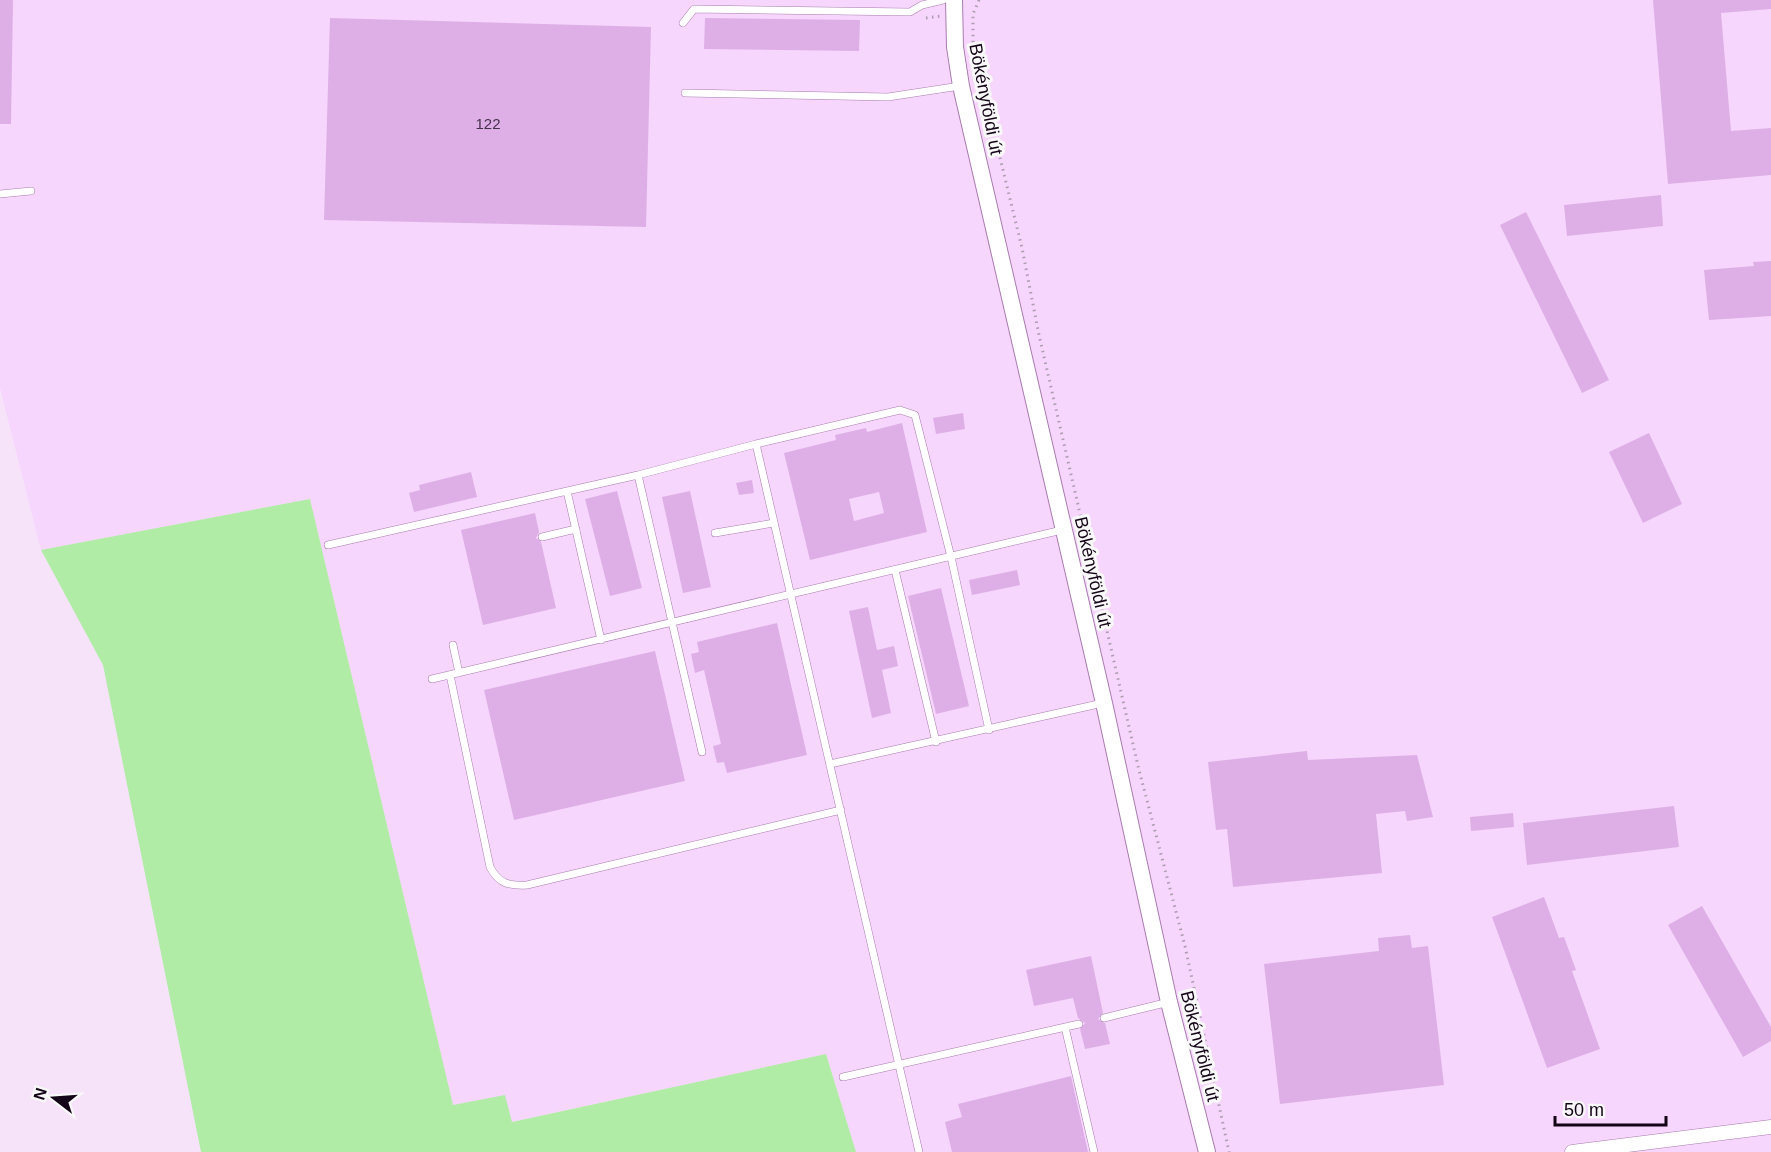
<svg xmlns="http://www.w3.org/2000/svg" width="1771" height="1152" viewBox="0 0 1771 1152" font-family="Helvetica,sans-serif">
	<rect width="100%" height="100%" fill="#f6e3fa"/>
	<path fill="#f6d6fc" d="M0,0H1771V1152H856L826,1054L511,1122L505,1095L453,1106L310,499L41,550L0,388Z"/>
	<path fill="#b1eca7" d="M310,499L453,1105L505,1095L512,1122L826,1054L856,1152H201L103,665L41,550Z"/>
	<path fill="#deafe7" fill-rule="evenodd" d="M0,0H13L11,124H0Z
		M1653,0H1771V9L1721,13L1731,131L1771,128V175L1668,184Z
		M330,18L651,27L646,227L324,220Z
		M705,18L860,20L859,51L704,49Z
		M1661,195L1663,226L1567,236L1564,205Z
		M1526,212L1609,380L1582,393L1500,225Z
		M1771,261V316L1709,320L1704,270L1754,266L1753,262Z
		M963,413L965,429L936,434L933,418Z
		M902,423L927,532L810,560L784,453L836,440L835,435L866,428L867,432ZM879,492L884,513L854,521L849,499Z
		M1649,433L1682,504L1643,523L1609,452Z
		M471,472L477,497L414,512L409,493L420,490L419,485Z
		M752,480L754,493L739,495L736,483Z
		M617,491L642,588L610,596L585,499Z
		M690,491L711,587L683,593L662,497Z
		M535,513L539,532L536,538L541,542L556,608L483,625L461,530Z
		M1017,570L1020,585L972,595L969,580Z
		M941,588L969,706L936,714L908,596Z
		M868,607L877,650L894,646L898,666L882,670L891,713L872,718L849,611Z
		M777,623L807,755L727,773L724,762L717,763L713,746L721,744L704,670L695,673L691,654L699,652L697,642Z
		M655,651L685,781L514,820L484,690Z
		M1307,751L1308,760L1417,755L1433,817L1407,821L1405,811L1376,814L1382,873L1233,887L1227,829L1216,830L1208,762Z
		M1674,806L1679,847L1527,865L1523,823Z
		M1513,813L1514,827L1471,831L1470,817Z
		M1544,897L1559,938L1564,937L1576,970L1572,971L1600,1049L1547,1068L1492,917Z
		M1702,906L1771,1027V1041L1743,1057L1668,925Z
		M1410,935L1412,948L1428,946L1444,1085L1280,1104L1264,964L1379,951L1378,938Z
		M1091,956L1103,1013L1098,1019L1105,1023L1110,1044L1085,1049L1080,1029L1085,1023L1078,1018L1073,998L1034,1006L1026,970Z
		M1071,1076L1088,1152H952L945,1122L962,1117L958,1104Z"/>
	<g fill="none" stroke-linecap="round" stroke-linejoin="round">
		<g stroke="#a97cb1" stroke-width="8">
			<path id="service" d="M683,23L694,9L910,12L922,5L943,0
				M685,93L888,97L960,86
				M0,194L31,191
				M756,444L900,410L915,415L951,557L989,730
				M638,475L702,752
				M567,491L601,640
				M715,533L774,523
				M542,537L576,529
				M328,545L638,475L756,444L919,1152
				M895,570L936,742
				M453,645L459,673
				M450,675L490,867C499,884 509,886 527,885L841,810
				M432,679L1062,530
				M830,764L1103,703
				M1104,1018L1169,1002
				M1065,1027L1094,1152
				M843,1077L1079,1024"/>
		</g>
		<g stroke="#a97cb1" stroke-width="15">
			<path id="minor" d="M1572,1152L1771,1127"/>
		</g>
		<g stroke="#a97cb1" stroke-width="18">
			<path id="tertiary" d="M954,0L955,47L961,86L1104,703L1169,1002L1207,1152"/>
		</g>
		<path stroke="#ae9cb2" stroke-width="3" stroke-dasharray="1.5 4.5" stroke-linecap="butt" d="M979,0L973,14V47L1022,248L1039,335L1138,766L1185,946L1229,1152
			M926,18L941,16"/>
		<use href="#service" stroke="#fff" stroke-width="7"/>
		<use href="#minor" stroke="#fff" stroke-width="14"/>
		<use href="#tertiary" stroke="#fff" stroke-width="16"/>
	</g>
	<g text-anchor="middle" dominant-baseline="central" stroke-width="6" stroke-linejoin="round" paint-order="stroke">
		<g font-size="15" fill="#462f4b">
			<text x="488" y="123">122</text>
		</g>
		<g font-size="18" fill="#140417" stroke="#f8f8f8">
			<text transform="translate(986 99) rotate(79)">Bökényföldi út</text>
			<text transform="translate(1093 572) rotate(77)">Bökényföldi út</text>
			<text transform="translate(1200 1046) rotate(76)">Bökényföldi út</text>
		</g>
	</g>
	<g transform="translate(54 1098) rotate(287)" stroke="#f8f8f8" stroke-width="4.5" paint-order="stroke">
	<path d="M0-4.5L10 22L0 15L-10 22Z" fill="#140417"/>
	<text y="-9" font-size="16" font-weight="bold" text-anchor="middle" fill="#140417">N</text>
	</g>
	<path d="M1555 1116v9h111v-9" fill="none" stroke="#140417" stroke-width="3"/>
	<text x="1564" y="1116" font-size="18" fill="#140417" stroke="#f8f8f8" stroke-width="4.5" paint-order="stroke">50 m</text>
</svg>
